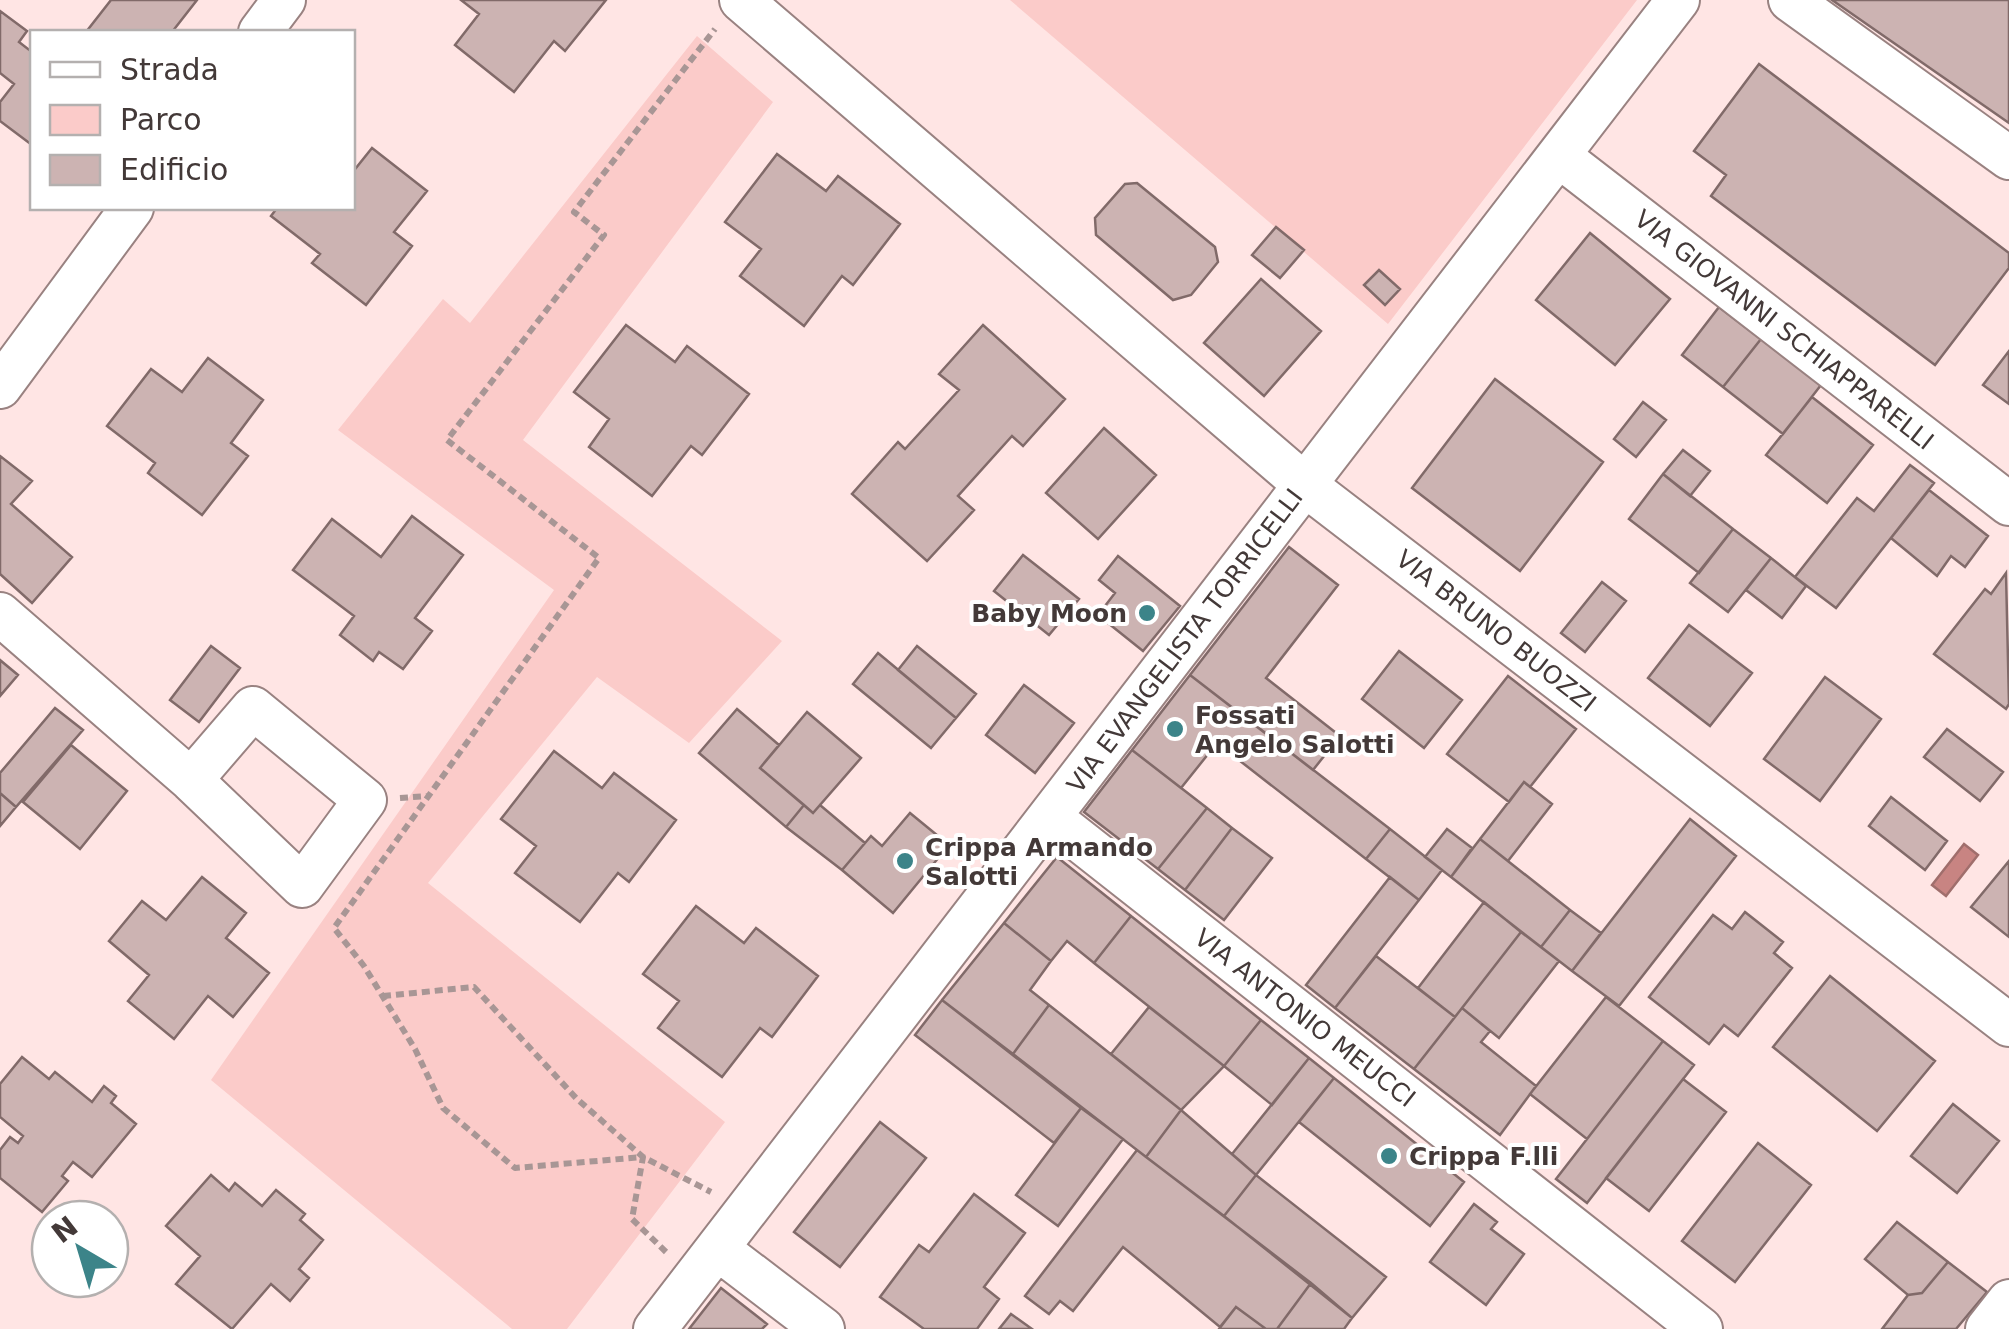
<svg xmlns="http://www.w3.org/2000/svg" width="2009" height="1329" viewBox="0 0 2009 1329" font-family="'DejaVu Sans',sans-serif">
	<rect width="100%" height="100%" fill="#ffe5e4"/>
	<path fill="#fbcbc9" d="M1010,0H1637L1388,324Z
		M697,36L773,102L523,440L782,641L689,743L597,677L428,883L725,1122L567,1329H512L211,1080L554,590L338,430L443,299L470,323Z"/>
	<path fill="#c88482" stroke="#a06e6c" stroke-width="2.5" d="M1964,844L1978,855L1946,896L1932,885Z"/>
	<path fill="#ccb3b2" stroke="#816a69" stroke-width="2.5" d="M111,0H197L172,32H86Z
		M461,0H606L565,51L554,41L514,92L455,45L479,14Z
		M1832,0H2009V123Z
		M0,11L27,31L19,42L32,52V145L0,121V102L14,84L0,73Z
		M1759,64L2009,253V268L1935,365L1711,196L1726,175L1694,151Z
		M372,148L427,191L394,232L412,246L366,305L312,263L320,254L271,216L277,208H352V173Z
		M777,154L826,191L838,176L900,224L853,285L842,276L804,326L740,276L761,249L725,222Z
		M1137,183L1215,247L1218,262L1191,295L1173,300L1096,235L1095,218L1125,184Z
		M1276,227L1304,250L1280,278L1252,255Z
		M1590,233L1670,299L1615,365L1536,300Z
		M1379,270L1400,289L1385,305L1364,285Z
		M1261,279L1321,331L1264,396L1204,343Z
		M1719,307L1761,339L1723,387L1682,355Z
		M626,325L675,362L687,346L749,394L702,455L691,446L652,496L589,447L609,419L574,392Z
		M983,325L1065,399L1023,446L1012,436L958,496L974,510L927,561L852,494L898,442L905,449L959,390L939,374Z
		M1761,339L1821,385L1783,434L1723,387Z
		M2009,351V404L1983,385Z
		M208,358L263,400L231,443L248,456L202,515L148,473L155,463L107,426L151,369L182,392Z
		M1495,379L1603,462L1520,571L1412,488Z
		M1812,397L1873,445L1827,503L1766,455Z
		M1643,402L1666,420L1636,457L1614,439Z
		M1104,428L1156,475L1098,539L1046,493Z
		M1683,450L1710,471L1690,496L1663,474Z
		M0,456L32,481L11,504L72,557L32,603L0,574Z
		M1910,465L1934,483L1836,608L1795,577L1857,498L1874,511Z
		M1663,474L1733,529L1699,573L1629,519Z
		M1929,490L1988,536L1965,567L1951,556L1937,576L1891,538Z
		M412,516L463,555L415,618L432,631L403,669L379,652L373,661L340,635L354,616L293,570L332,519L381,557Z
		M1733,529L1771,558L1728,612L1690,583Z
		M1289,547L1338,585L1266,678L1340,736L1313,770L1190,675Z
		M1023,555L1079,599L1049,635L994,591Z
		M1118,556L1180,606L1143,651L1098,615L1115,593L1099,580Z
		M1771,558L1806,586L1782,618L1746,590Z
		M2006,573L2009,704L2006,709L1934,654L1985,589L1991,594Z
		M1602,582L1626,601L1585,652L1561,633Z
		M1689,625L1752,673L1710,726L1648,678Z
		M211,646L240,668L199,722L170,700Z
		M917,646L976,694L956,718L898,670Z
		M1399,651L1462,700L1424,748L1362,699Z
		M878,653L956,718L931,748L853,684Z
		M0,660L18,675L0,696Z
		M1190,675L1390,829L1366,859L1217,743L1181,788L1132,750Z
		M1508,676L1576,729L1530,787L1524,782L1509,802L1447,754Z
		M1825,677L1881,719L1820,801L1764,759Z
		M1024,685L1074,723L1035,773L986,735Z
		M55,708L83,730L16,807L0,793V773Z
		M737,709L779,745L760,768L804,805L786,827L699,753Z
		M807,712L861,758L813,813L760,768Z
		M1947,729L2003,772L1980,801L1924,757Z
		M71,745L127,791L80,849L23,802Z
		M1132,750L1207,808L1158,869L1084,812Z
		M554,751L602,788L614,773L676,820L629,882L618,873L580,922L515,873L536,846L501,819Z
		M1524,782L1552,804L1508,861L1480,839Z
		M0,793L16,807L0,826Z
		M1891,797L1947,841L1925,870L1869,826Z
		M804,805L813,813L820,805L865,843L842,870L786,827Z
		M1207,808L1232,828L1185,890L1158,869Z
		M910,813L949,845L893,913L842,870L871,836L882,846Z
		M1690,819L1736,856L1619,1006L1572,971Z
		M1232,828L1272,858L1224,920L1185,890Z
		M1390,829L1442,870L1419,900L1366,859Z
		M1447,829L1472,848L1451,877L1425,857Z
		M1480,839L1570,910L1541,947L1451,877Z
		M1057,857L1131,916L1094,963L1067,941L1051,961L1004,923Z
		M2009,861V937L1971,907Z
		M202,877L246,913L226,938L269,973L233,1017L208,996L174,1039L128,1001L149,975L109,941L142,901L166,920Z
		M1390,877L1419,900L1335,1008L1306,985Z
		M1484,902L1521,932L1455,1017L1418,988Z
		M696,906L744,943L756,928L818,976L772,1037L760,1028L722,1077L658,1028L679,1001L643,974Z
		M1570,910L1601,933L1572,971L1541,947Z
		M1745,912L1783,942L1774,953L1792,968L1738,1036L1724,1025L1709,1044L1649,997L1713,915L1732,929Z
		M1131,916L1261,1020L1224,1066L1094,963Z
		M1004,923L1051,961L1030,990L1049,1005L1013,1054L942,1000Z
		M1521,932L1559,961L1499,1038L1462,1008Z
		M1376,956L1455,1017L1414,1069L1335,1008Z
		M1830,976L1935,1061L1877,1131L1773,1047Z
		M1606,997L1663,1041L1587,1139L1530,1094Z
		M942,1000L1081,1108L1054,1143L915,1035Z
		M1049,1005L1181,1110L1146,1157L1013,1054Z
		M1149,1007L1224,1066L1181,1110L1111,1054Z
		M1462,1008L1490,1031L1481,1042L1536,1086L1500,1135L1414,1069Z
		M1261,1020L1309,1058L1272,1105L1224,1066Z
		M1663,1041L1694,1065L1587,1203L1556,1179Z
		M22,1057L49,1079L55,1072L92,1102L104,1086L116,1096L111,1103L136,1124L92,1177L73,1162L62,1176L68,1181L42,1212L0,1178V1150L10,1137L18,1143L23,1136L0,1117V1084Z
		M1309,1058L1334,1078L1256,1175L1232,1154Z
		M1334,1078L1464,1182L1430,1226L1299,1122Z
		M1683,1079L1726,1112L1649,1211L1606,1178Z
		M1953,1104L1999,1141L1957,1193L1911,1156Z
		M1081,1108L1123,1139L1058,1226L1016,1195Z
		M1181,1110L1256,1175L1224,1216L1146,1157Z
		M880,1122L926,1158L840,1267L794,1232Z
		M1758,1143L1811,1185L1735,1282L1682,1241Z
		M1137,1150L1311,1283L1277,1329H1266L1236,1307L1220,1327L1123,1247L1073,1311L1060,1301L1049,1314L1025,1296Z
		M211,1175L229,1191L235,1183L262,1206L276,1190L305,1214L300,1220L323,1240L299,1269L309,1278L290,1301L271,1284L232,1329L176,1284L200,1256L166,1226Z
		M1256,1175L1386,1277L1352,1318L1224,1216Z
		M974,1194L1025,1233L984,1287L999,1299L977,1329H924L880,1297L919,1245L929,1252Z
		M1474,1204L1497,1222L1491,1229L1524,1254L1486,1305L1430,1262Z
		M1897,1222L1948,1262L1922,1293L1908,1295L1865,1259Z
		M1948,1262L1987,1292L1956,1329H1882L1908,1295L1922,1293Z
		M1311,1283L1352,1318L1344,1329H1277Z
		M721,1288L767,1324L762,1329H689Z
		M1236,1307L1266,1329H1219Z
		M1011,1314L1032,1329H999Z"/>
	<g fill="none" stroke-linecap="round" stroke-linejoin="round">
		<g stroke="#998281" stroke-width="46">
			<path id="minor" d="M741,0L1305,485L2009,1025
				M1790,0L2009,158
				M260,32L284,0
				M1559,156L2009,504
				M0,387L132,208
				M0,614L191,780L302,886L365,800L253,708L191,780
				M1051,818L1701,1329
				M718,1249L823,1329
				M655,1329L1678,0
				M1987,1329L2009,1301"/>
		</g>
		<path stroke="#a89695" stroke-width="6" stroke-dasharray="8 5" stroke-linecap="butt" d="M400,798L428,796
			M383,996L474,987L576,1098L643,1157L711,1192
			M666,1252L632,1219L643,1157L515,1168L443,1108L415,1049L364,966L334,928L599,558L447,440L604,235L574,212L715,29"/>
		<use href="#minor" stroke="#fff" stroke-width="42"/>
	</g>
	<g fill="#3c8489" stroke="#fff" stroke-width="4">
		<circle cx="1147" cy="613" r="10"/>
		<circle cx="1175" cy="729" r="10"/>
		<circle cx="905" cy="861" r="10"/>
		<circle cx="1389" cy="1156" r="10"/>
	</g>
	<g text-anchor="middle" dominant-baseline="central" stroke-width="8" stroke-linejoin="round" paint-order="stroke">
		<g font-size="25" fill="#433938" stroke="#fff">
			<text transform="translate(1784 330) rotate(38)">VIA GIOVANNI SCHIAPPARELLI</text>
			<text transform="translate(1496 631) rotate(38)">VIA BRUNO BUOZZI</text>
			<text transform="translate(1185 641) rotate(-53)">VIA EVANGELISTA TORRICELLI</text>
			<text transform="translate(1305 1018) rotate(38)">VIA ANTONIO MEUCCI</text>
		</g>
		<g font-size="25" font-weight="bold" fill="#433938" stroke="#fff" text-anchor="start">
			<text x="1127" y="613" text-anchor="end">Baby Moon</text>
			<text x="1195" y="715">Fossati<tspan x="1195" dy="29">Angelo Salotti</tspan></text>
			<text x="925" y="847">Crippa Armando<tspan x="925" dy="29">Salotti</tspan></text>
			<text x="1409" y="1156">Crippa F.lli</text>
		</g>
	</g>
	<rect x="30" y="30" width="325" height="180" fill="#ffffff" stroke="#b4b0af" stroke-width="2.5"/>
	<rect x="50" y="62" width="50" height="15" fill="#ffffff" stroke="#b4b0af" stroke-width="2.5"/>
	<text x="120" y="80" font-size="30" fill="#433938">Strada</text>
	<rect x="50" y="105" width="50" height="30" fill="#fbcbc9" stroke="#b4b0af" stroke-width="2.5"/>
	<text x="120" y="130" font-size="30" fill="#433938">Parco</text>
	<rect x="50" y="155" width="50" height="30" fill="#ccb3b2" stroke="#b4b0af" stroke-width="2.5"/>
	<text x="120" y="180" font-size="30" fill="#433938">Edificio</text>
	<g transform="translate(80 1249) rotate(322)"><circle r="48" fill="#ffffff" stroke="#b4b0af" stroke-width="2.5"/>
	<path d="M0-8L18 38L0 25L-18 38Z" fill="#3c8489"/>
	<text y="-15" font-size="28" font-weight="bold" text-anchor="middle" fill="#433938">N</text>
	</g>
</svg>
